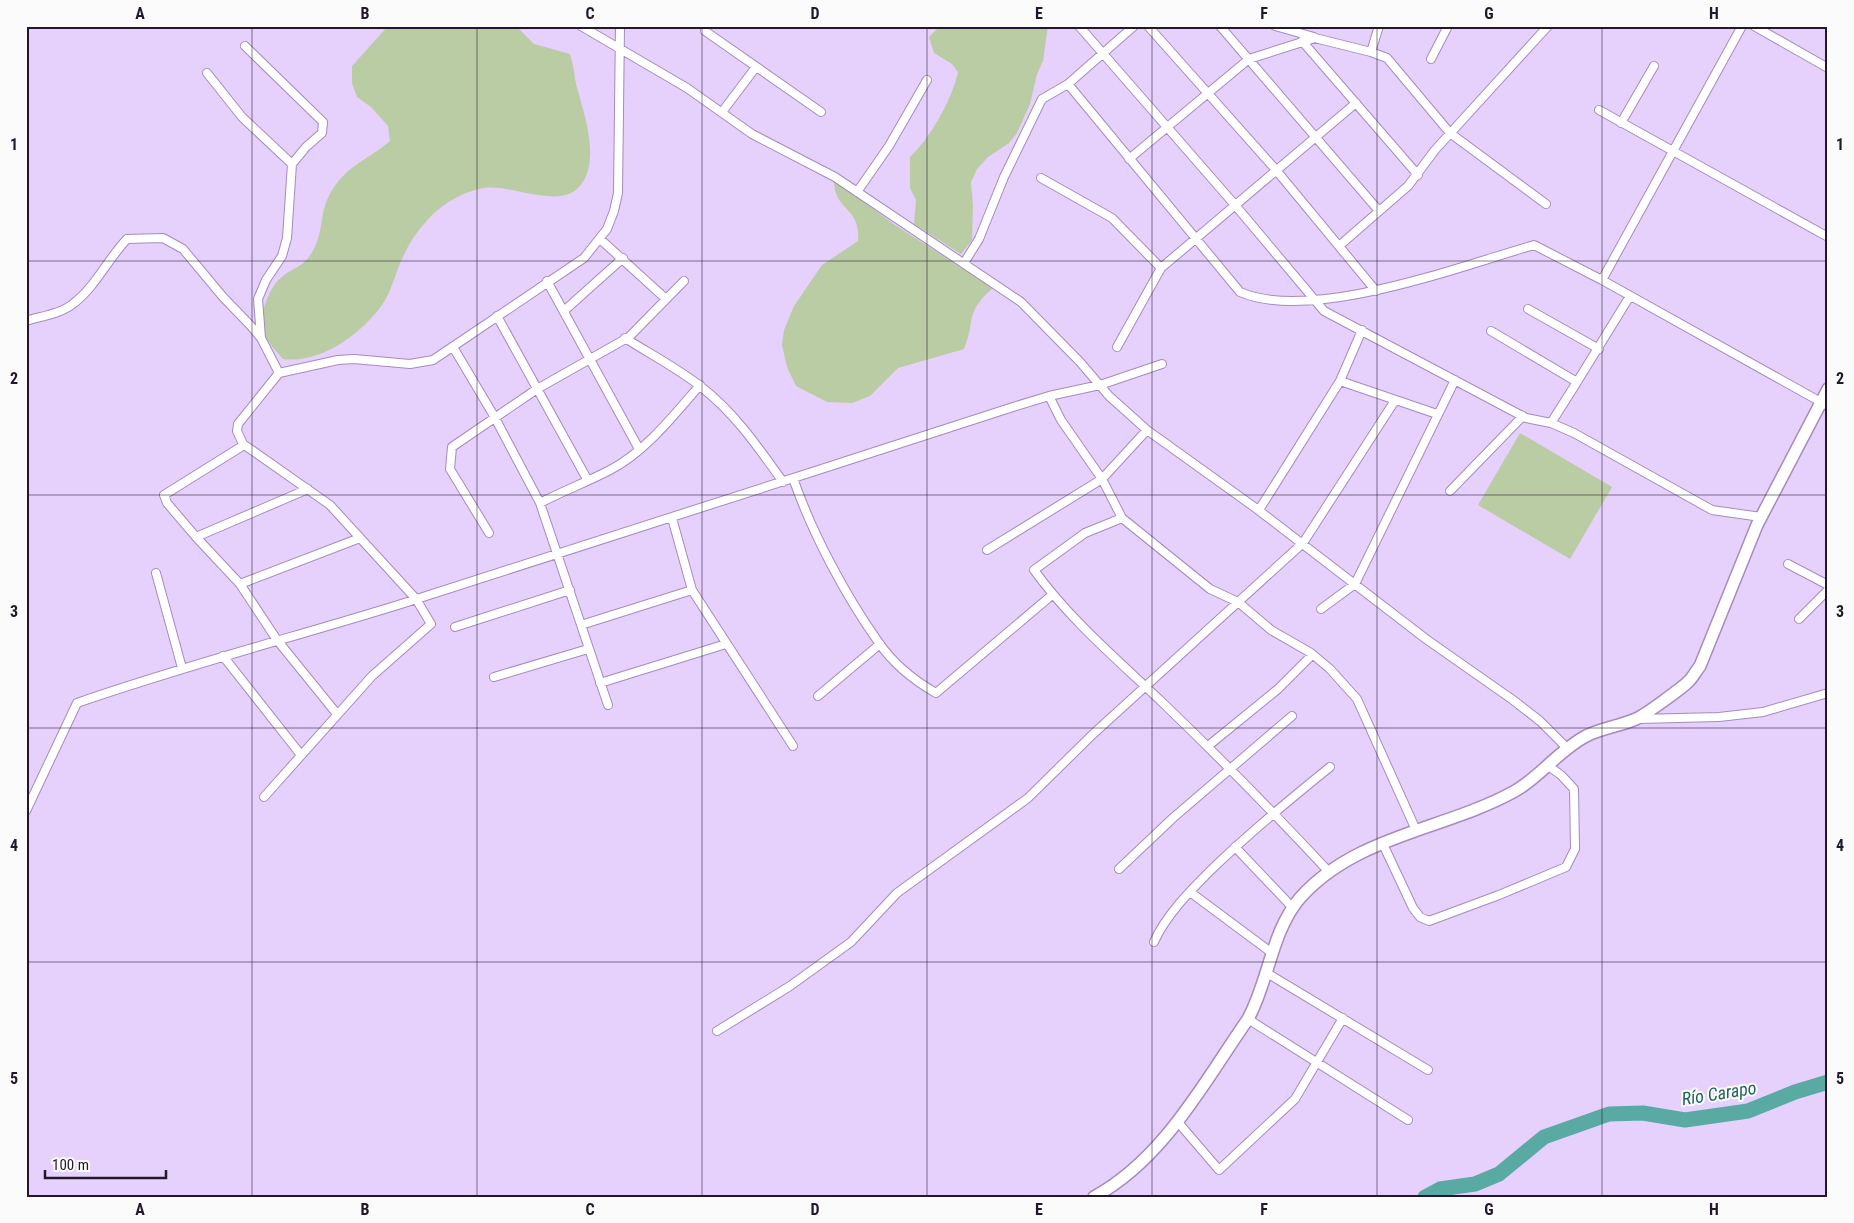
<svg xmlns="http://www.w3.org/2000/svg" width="1854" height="1223" viewBox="0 0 1854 1223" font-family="'Roboto Condensed',sans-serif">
	<rect width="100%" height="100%" fill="#e6d0fc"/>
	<path fill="#bacca3" d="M388,26H516L534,44L570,54C574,66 574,78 578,91C585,117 602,166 577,189C555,208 511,184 484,188C465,191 445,202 431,216C421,227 411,239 405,253C396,269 393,289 382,305C361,334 321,364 283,359C264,339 256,327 267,299C270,292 275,282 282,277C293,267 301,269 311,254C324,233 319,219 327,200C342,167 365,162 390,141L388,126L371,107L357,97L352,83V66Z
		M940,26H1048L1043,61L1037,74L1030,104L1017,133L1009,143L988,157L977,169L971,182L973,205L972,240L961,254L914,224L916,200L910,188V157C930,138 952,100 958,72L952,64L934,53L929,37Z
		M834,180L895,225L993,288C964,313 976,320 964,349L898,368L870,396L852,403L827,402L796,386L787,367L782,345L784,330L794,306L822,265L858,241C861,206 834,212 834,180Z
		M1520,433L1612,487L1570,559L1478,505Z"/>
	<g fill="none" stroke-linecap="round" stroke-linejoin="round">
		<path stroke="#59aaa2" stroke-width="15" d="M1425,1197L1440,1189L1475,1184L1499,1174L1544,1137L1609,1114L1643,1113L1685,1120L1748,1111L1795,1092L1828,1082"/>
		<g stroke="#a58bbe" stroke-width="10">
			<path id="street" d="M581,26L687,88L752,134L835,177L1021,302L1080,362L1109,396L1147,430L1257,509L1426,639L1513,700L1540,721L1567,748
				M1079,26L1235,205L1324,311L1526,418L1551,423L1574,433L1712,510L1761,517
				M1148,26L1276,170L1376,291
				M1220,26L1379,211
				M1275,26L1314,37
				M1754,26L1828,68
				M705,31L821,112
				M1302,41L1418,175
				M245,46L323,122L322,133L306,147L292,164L287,238L282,256L266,280L258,299L261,338
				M1371,52L1379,26
				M1431,59L1448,26
				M207,73L242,117L292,164
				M1068,84L1240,292C1311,323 1461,266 1534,245L1602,280L1828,406
				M1599,110L1828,237
				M722,112L756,67
				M1621,123L1654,66
				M1129,159L1249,59L1315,38L1371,52L1387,58L1450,133L1546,204
				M1041,178L1112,218L1161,268
				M857,192L889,146L927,80
				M600,239L666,299
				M1339,246L1408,186L1435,150L1548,26
				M964,263L979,239L1004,177L1042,99L1068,84L1134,26
				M1602,280L1742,26
				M547,281L639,449
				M1528,309L1599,349
				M565,310L623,258
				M497,316L587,479
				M26,321C42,316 61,314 74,303C95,287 108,259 127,239L163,238L183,249L223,297L250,325L261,338L279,373
				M1491,331L1577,382L1630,296
				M625,338C650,354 677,368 700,386C734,412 758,447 783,482
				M453,347L494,416L540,503L608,705
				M1117,347L1161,268L1356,103
				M1340,381L1437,414
				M1049,396L1061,420L1102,479L1122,518L1210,589L1238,602L1271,630L1311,653L1330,669L1357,699L1416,830
				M1551,423L1577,382
				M244,445L164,495L167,503L196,537L240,584L277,640L337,714
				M793,478C812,533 845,595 879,643C893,663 915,681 936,693L1052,595
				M1450,491L1523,416
				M540,503C563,491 587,482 610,470C645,452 674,415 700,385
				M1259,510L1340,381L1362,330
				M672,518L692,590L793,746
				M1122,518L1085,533L1034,570C1071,621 1119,661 1164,704C1221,759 1276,815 1330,873
				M489,533L450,469L452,447L537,389L629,337L684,281
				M196,537L308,489
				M987,550L1102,479L1147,430
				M1788,564L1828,585
				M156,573L182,668
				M240,584L360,538
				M1321,609L1355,584L1455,380
				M1799,619L1828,590
				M581,625L692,590
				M455,627L570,590
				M223,656L301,755
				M494,677L588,649
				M600,683L726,644
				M818,696L880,644
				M1638,719L1719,717L1763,712L1828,693
				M1208,746L1278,689L1312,655
				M264,797L372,676L431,624L416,599L330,505L243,444L237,431L238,424L279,373L338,360L354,359L410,364L433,360L584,258L607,229L614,211L618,193L620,26
				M26,811L77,703C183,666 291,638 398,605C604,540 808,473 1013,407L1049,396L1100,385L1162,364
				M1382,842L1413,908L1420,917L1429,921L1499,895L1566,867L1575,849L1574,789L1561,775L1547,765
				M1235,847L1293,908
				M1119,869L1174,817L1292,716
				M1190,892L1272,953
				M1154,942C1166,915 1190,891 1211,870C1249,833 1289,800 1330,767
				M1267,973L1428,1070
				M1248,1019L1408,1120
				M717,1031L790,986L851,942L897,893L1028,798L1092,735L1303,543L1394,402
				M1177,1121L1219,1170L1295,1099L1343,1018"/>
		</g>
		<g stroke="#a58bbe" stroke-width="14">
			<path id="secondary" d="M1094,1197C1164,1159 1204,1082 1248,1019C1269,981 1271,932 1300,898C1356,835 1445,830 1515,791C1540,777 1558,751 1586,736C1602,728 1620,726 1636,719C1645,715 1682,688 1689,681C1693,677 1696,671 1700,666L1757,525L1828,389"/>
		</g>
		<use href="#street" stroke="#fff" stroke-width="8"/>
		<use href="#secondary" stroke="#fff" stroke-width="11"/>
	</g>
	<path fill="none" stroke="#22172b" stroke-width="1" stroke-opacity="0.55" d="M252,26V1197M477,26V1197M702,26V1197M927,26V1197M1152,26V1197M1377,26V1197M1602,26V1197M26,261H1828M26,495H1828M26,728H1828M26,962H1828"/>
	<g text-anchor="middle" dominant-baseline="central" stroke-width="4" stroke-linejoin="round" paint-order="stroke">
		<g font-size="18" font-style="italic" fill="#21635d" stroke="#fbfbfb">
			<text transform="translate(1719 1093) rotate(-9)">Río Carapo</text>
		</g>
	</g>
	<rect width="1854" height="1223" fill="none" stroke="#fbfbfb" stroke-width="55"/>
	<path d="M45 1170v8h121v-8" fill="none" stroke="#22172b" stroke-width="2.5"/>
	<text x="52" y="1170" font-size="15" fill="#22172b" stroke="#fbfbfb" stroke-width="4" paint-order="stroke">100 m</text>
	<rect x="28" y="28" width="1798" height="1168" fill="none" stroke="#22172b" stroke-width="2"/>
	<g font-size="16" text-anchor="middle" font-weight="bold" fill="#22172b">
		<text x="140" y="19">A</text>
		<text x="365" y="19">B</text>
		<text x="590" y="19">C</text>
		<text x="815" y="19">D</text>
		<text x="1039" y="19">E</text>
		<text x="1264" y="19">F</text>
		<text x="1489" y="19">G</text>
		<text x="1714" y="19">H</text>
		<text x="14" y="150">1</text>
		<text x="1840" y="150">1</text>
		<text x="14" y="384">2</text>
		<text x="1840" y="384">2</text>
		<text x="14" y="617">3</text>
		<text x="1840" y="617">3</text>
		<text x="14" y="851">4</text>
		<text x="1840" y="851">4</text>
		<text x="14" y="1084">5</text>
		<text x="1840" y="1084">5</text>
		<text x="140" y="1215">A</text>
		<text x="365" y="1215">B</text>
		<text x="590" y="1215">C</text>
		<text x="815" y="1215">D</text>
		<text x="1039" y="1215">E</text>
		<text x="1264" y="1215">F</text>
		<text x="1489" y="1215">G</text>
		<text x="1714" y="1215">H</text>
	</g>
</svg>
